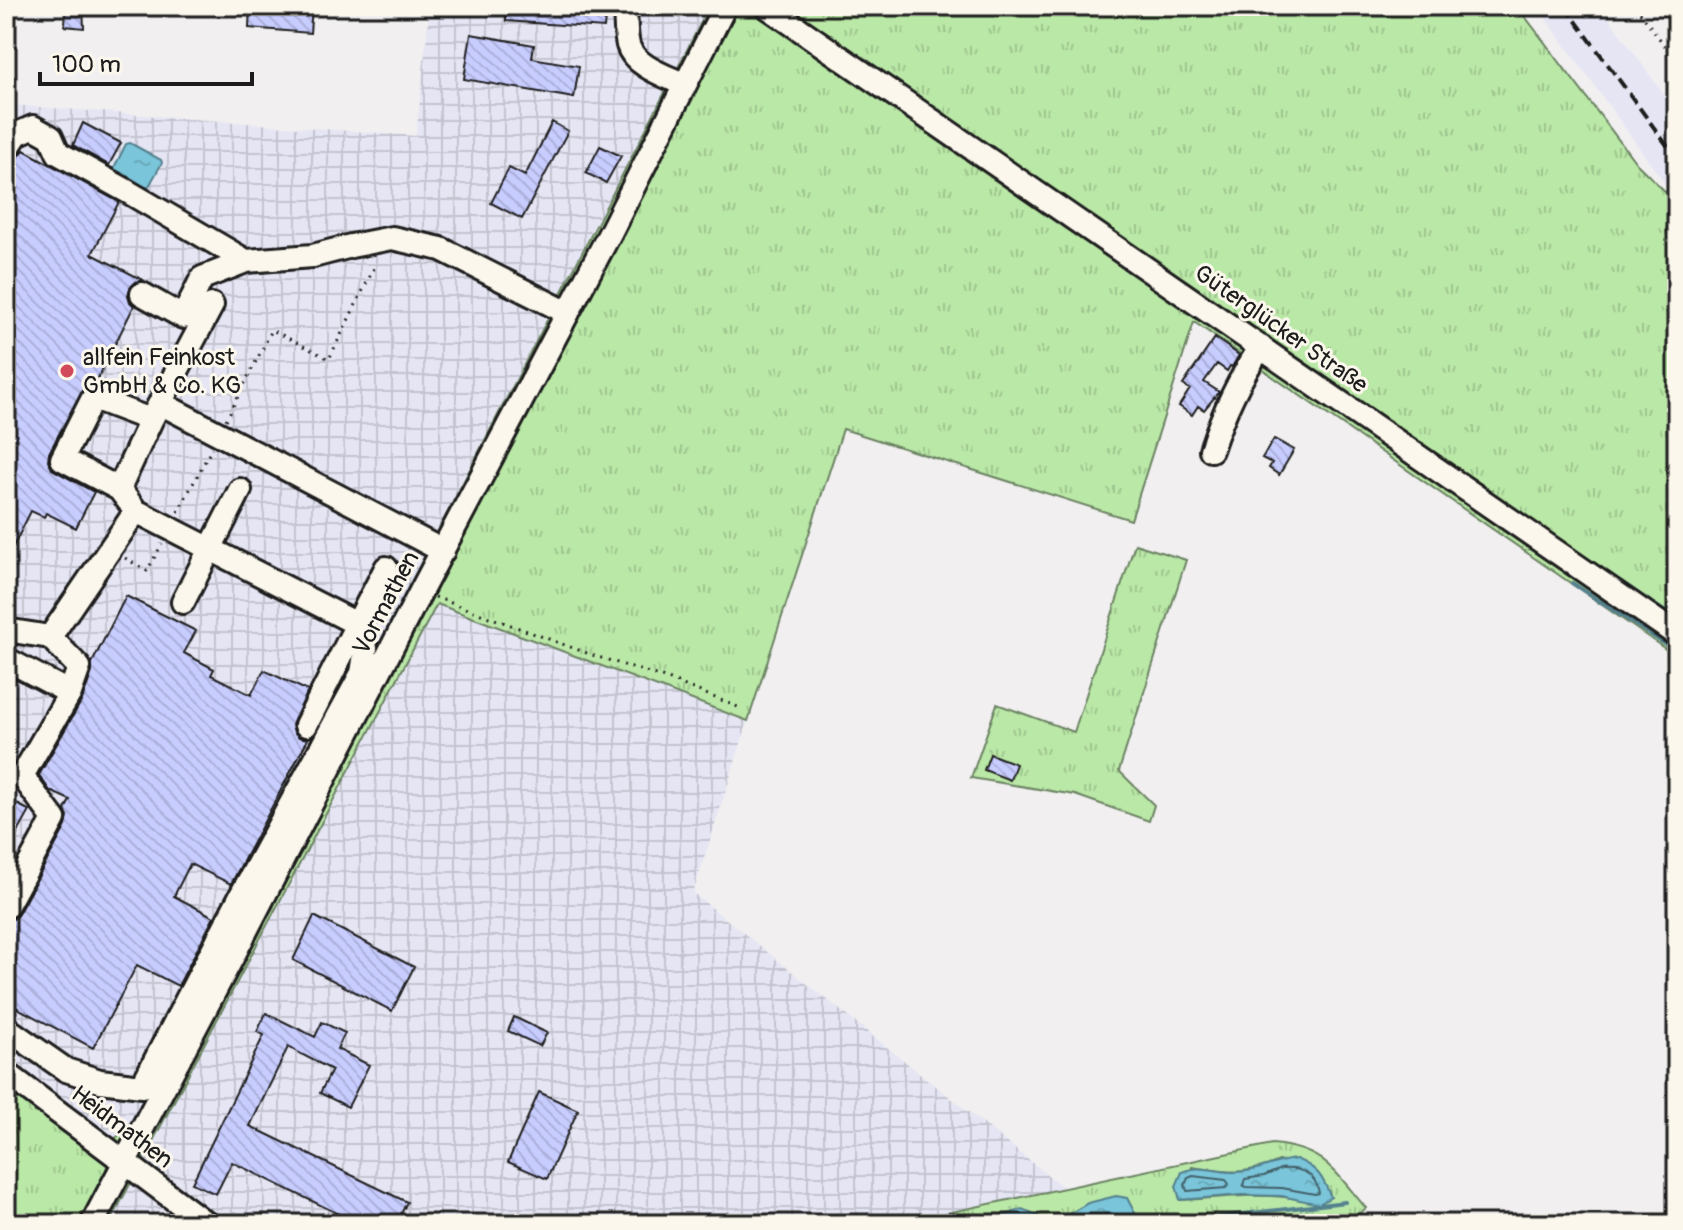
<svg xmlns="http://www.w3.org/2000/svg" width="1683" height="1230" viewBox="0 0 1683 1230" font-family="Pangolin,sans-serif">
	<defs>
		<pattern id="industrial-grid" width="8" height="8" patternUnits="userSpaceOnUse" patternTransform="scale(2)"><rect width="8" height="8" fill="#e5e5f4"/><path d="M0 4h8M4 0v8" fill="none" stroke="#c4c4d1"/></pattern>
		<pattern id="grass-tufts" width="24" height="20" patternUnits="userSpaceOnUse" patternTransform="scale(2)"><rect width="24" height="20" fill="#bae8a7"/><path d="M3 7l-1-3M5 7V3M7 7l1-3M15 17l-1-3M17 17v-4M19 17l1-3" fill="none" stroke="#9fc68f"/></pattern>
		<pattern id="water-ripples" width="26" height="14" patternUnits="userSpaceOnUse" patternTransform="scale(2)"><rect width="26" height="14" fill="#7ac5da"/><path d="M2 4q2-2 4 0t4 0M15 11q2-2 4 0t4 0" fill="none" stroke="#69a9ba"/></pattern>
		<pattern id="building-back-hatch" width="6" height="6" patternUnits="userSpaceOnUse" patternTransform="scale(2)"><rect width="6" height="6" fill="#c8cdff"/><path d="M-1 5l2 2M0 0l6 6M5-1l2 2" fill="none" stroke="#abafda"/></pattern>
	</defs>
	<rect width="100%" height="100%" fill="#f1eff0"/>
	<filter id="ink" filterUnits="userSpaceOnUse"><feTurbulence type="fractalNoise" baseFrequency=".0125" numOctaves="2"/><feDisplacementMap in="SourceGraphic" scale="16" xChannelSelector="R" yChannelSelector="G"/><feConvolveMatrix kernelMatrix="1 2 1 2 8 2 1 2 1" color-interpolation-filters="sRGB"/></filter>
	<g filter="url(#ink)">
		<path fill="#e5e5f4" d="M1537,6H1600L1677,113V200Z"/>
		<path fill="url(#industrial-grid)" d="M430,6H706L705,15L129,1128L114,1139L6,1058V118L12,105L416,136Z
			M437,604L748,721L693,893L1064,1188L902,1224H109Z"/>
		<path fill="url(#grass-tufts)" stroke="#6b8262" stroke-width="2" fill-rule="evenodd" d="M706,6H1517L1637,164L1677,203V657L1194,322L1131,520L843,429L748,721L437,604L109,1224H6V1058L114,1139L129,1128L705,15Z
			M1135,544L1186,560L1119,771L1154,805L1149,821L1075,795L971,778L997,704L1074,732Z
			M1272,1144C1325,1149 1333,1170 1366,1208L1348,1224H1138V1219L1088,1203L1059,1220L1043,1219L1030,1212L991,1218L978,1224H902L914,1220ZM1279,1161L1300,1199C1259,1192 1220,1198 1180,1200L1192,1167C1227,1172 1246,1176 1279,1161Z"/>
		<path fill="url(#water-ripples)" stroke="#54818e" stroke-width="2" d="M130,143L161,160L162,163L149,186L145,188L113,170L126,144Z
			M1296,1159C1318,1168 1322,1176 1331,1197L1319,1204L1281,1196L1242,1195L1180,1200L1176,1186L1182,1172C1199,1164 1215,1172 1233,1172C1255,1173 1274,1161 1296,1159Z
			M1116,1196L1127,1198L1138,1219V1224H1126L1125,1218L1102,1224H978C992,1217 1007,1217 1021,1209L1030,1212L1043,1219L1059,1220L1088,1203Z"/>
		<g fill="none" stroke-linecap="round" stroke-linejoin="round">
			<path stroke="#426068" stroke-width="2" d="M1281,1169C1300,1167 1316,1173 1319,1193L1315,1194L1282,1188L1246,1187L1243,1185L1245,1179L1264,1176Z
				M1193,1176L1226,1180L1229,1184L1226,1188L1187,1191L1185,1185L1188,1178Z"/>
			<path stroke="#54818e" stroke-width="4" d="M1600,568L1677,620
				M1572,583L1677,652
				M1160,1224L1345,1202"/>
		</g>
		<path fill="url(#building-back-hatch)" stroke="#1c1c1c" stroke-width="2" d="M66,6H83L84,28L65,26Z
			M250,6H262V9L293,12L294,6H312L310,33L249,28Z
			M506,6H606L604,28L506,21Z
			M471,34L534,45L532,58L579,66L574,98L464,79Z
			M552,122L568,131L522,219L491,203L509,168L525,176Z
			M83,123L121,143L109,165L73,145Z
			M600,146L621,156L606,183L586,173Z
			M24,150L119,202L92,254L143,280L136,282L130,288L128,295L130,302L134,306L95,384L86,386L81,392L49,453L48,460L52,469L94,492L76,528L46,513L44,517L31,511L6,561V165L13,163Z
			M1215,338L1239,355L1232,367L1230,366L1227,371L1217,364L1204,382L1219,392L1204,410L1198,406L1192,415L1179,406L1190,389L1183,385Z
			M1274,439L1294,450L1279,475L1269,468L1272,463L1262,458Z
			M126,596L196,631L184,653L214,669L211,675L251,695L264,670L308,691L292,725L294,732L299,737L308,739L231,884L190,864L174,896L214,917L178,986L137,965L93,1048L6,1002V921L13,919L18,914L66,826L68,817L65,810L70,800L50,791L39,775L82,700L92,672V663Z
			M990,754L1016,764L1010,780L984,770Z
			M6,798L30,811L6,854Z
			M314,916L414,967L392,1011L293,960Z
			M266,1013L315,1037L322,1022L345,1033L337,1049L369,1065L348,1107L320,1093L332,1070L288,1047L250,1126L407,1202L396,1224H359L232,1162L216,1194L192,1183L264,1035L257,1032Z
			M514,1017L547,1033L540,1046L508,1031Z
			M539,1092L578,1110L547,1179L508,1162Z"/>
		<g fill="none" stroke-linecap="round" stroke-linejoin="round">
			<g stroke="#1c1c1c" stroke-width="28">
				<path id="minor" d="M625,6C626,18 625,33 628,45C634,66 666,76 685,85
					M766,6L1677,635
					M6,151L17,134L33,127L51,137L58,153L125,190L246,261
					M142,294L183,317L202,278L246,261L313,256L351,246L392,238L441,249L568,313
					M160,403L212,305
					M151,420L119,489L62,459L93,398L151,420L160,403L443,551
					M1211,450C1223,413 1239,379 1261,347
					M119,489L136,511L357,624L306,725
					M183,602L240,490
					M6,630L50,637
					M6,659L70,693L22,776L54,819L6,907
					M70,693L79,667L50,637L136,511
					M6,1028L66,1070L100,1081L142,1086L240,897L362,673L366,648L357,624L386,568
					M6,1073L207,1224
					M92,1224L231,960L421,591L610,233L725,6"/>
			</g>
			<path stroke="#1c1c1c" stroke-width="3" stroke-dasharray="2 6" stroke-linecap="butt" d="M1635,6L1677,62
				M6,14L10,85L6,107
				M226,420L272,330L329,359L375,266
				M178,512L212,448
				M125,558L147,571L162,544
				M435,597L592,655L668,679L743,709"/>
			<use href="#minor" stroke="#fbf7ec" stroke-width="22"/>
			<path stroke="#1c1c1c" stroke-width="4" stroke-dasharray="12 6" stroke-linecap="butt" d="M1565,6L1677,159"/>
		</g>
	</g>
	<circle fill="#d1495b" stroke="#fbf7ec" stroke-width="3" cx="67" cy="371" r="8"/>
	<g text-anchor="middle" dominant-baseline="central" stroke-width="6" stroke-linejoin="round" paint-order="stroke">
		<g font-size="24" fill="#1c1c1c" stroke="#fbf7ec">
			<text transform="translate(1281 329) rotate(35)">Güterglücker Straße</text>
			<text transform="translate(386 603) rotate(-62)">Vormathen</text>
			<text transform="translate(122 1127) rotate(37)">Heidmathen</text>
		</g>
		<g font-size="24" fill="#1c1c1c" stroke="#fbf7ec" text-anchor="start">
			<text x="83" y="357">allfein Feinkost<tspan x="83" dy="28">GmbH &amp; Co. KG</tspan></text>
		</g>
	</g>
	<rect width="1683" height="1230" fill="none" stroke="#fbf7ec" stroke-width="32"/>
	<rect x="16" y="16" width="1651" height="1198" fill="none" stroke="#1c1c1c" stroke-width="3" filter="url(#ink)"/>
	<path d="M40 72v12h212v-12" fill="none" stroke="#1c1c1c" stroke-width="4"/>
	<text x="52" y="72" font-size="24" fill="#1c1c1c" stroke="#fbf7ec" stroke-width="6" paint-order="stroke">100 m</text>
</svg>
